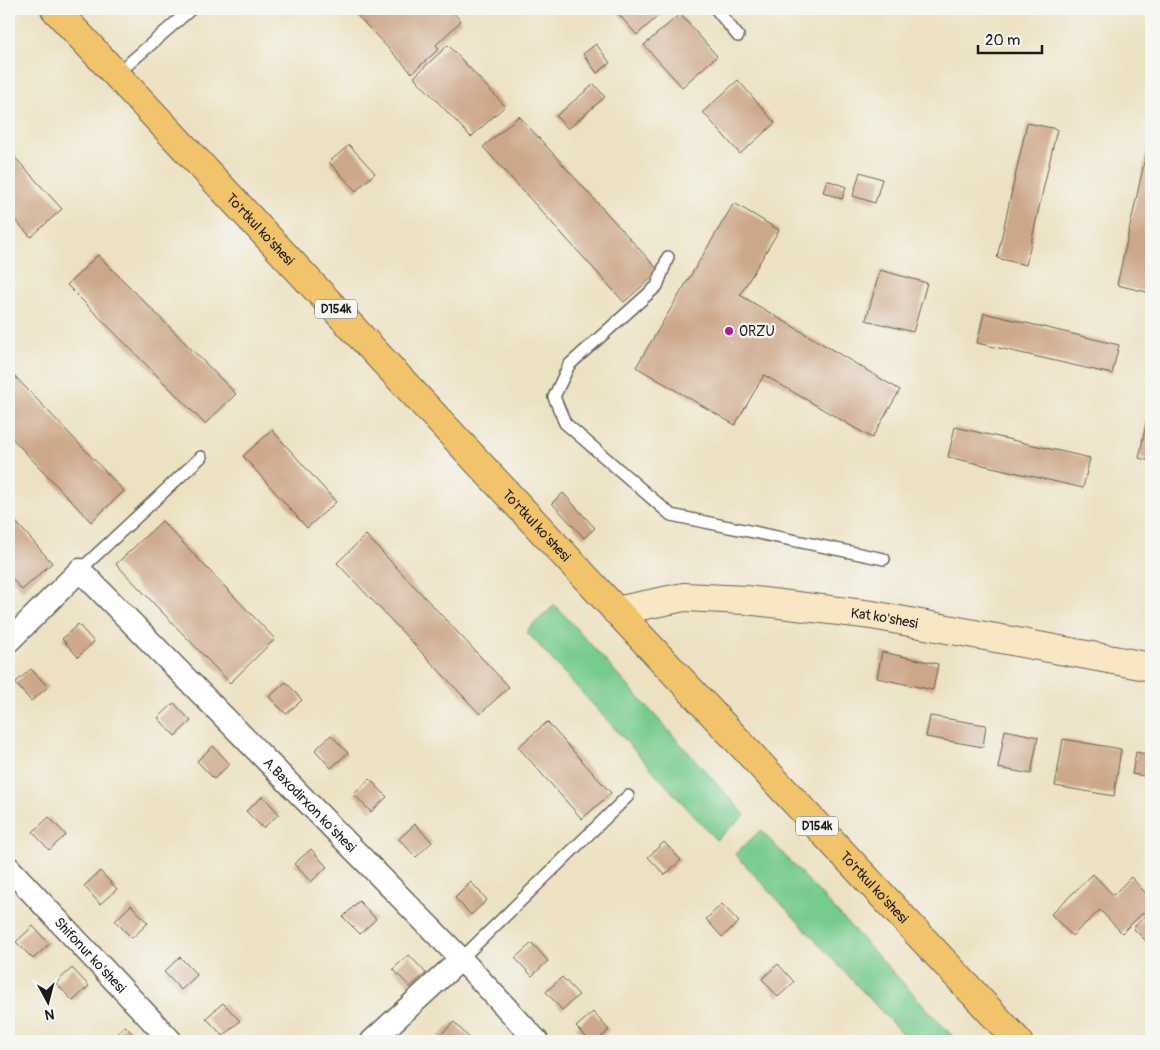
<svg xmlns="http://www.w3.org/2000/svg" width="1160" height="1050" viewBox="0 0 1160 1050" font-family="Pangolin,sans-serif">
	<rect width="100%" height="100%" fill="#f6f6f2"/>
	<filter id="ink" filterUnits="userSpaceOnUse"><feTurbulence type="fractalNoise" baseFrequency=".02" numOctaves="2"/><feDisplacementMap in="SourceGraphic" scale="10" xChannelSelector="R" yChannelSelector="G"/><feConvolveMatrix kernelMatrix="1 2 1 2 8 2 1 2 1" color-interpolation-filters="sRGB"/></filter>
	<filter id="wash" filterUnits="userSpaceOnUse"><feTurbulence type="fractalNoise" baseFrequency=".0096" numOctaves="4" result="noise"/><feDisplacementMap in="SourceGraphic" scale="20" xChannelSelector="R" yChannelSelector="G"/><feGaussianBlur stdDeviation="1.12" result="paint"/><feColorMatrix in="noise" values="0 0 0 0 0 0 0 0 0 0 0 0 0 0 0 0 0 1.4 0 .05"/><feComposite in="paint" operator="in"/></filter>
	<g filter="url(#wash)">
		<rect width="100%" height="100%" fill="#ece1c1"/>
		<path fill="#77cb8e" stroke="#4a7455" d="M555,605L745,815L716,840L526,631Z
			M761,830L957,1041H909L735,854Z"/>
		<g id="blocks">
			<path fill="#cda789" d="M351,9H403L407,13L412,9H450L461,21L436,45L439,49L412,73Z
				M614,9H666L637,35Z
				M680,14L717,56L682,87L644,45Z
				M596,44L610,63L597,73L583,54Z
				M448,45L505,106L471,137L414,77Z
				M738,80L775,123L740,154L703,112Z
				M594,84L605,97L568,129L556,116Z
				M519,116L659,271L624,302L483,147Z
				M1027,123L1057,129L1026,265L997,258Z
				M349,145L375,173L356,191L329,162Z
				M1147,150L1151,151V271L1147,292L1117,285Z
				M9,151L62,209L31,237L9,214Z
				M860,172L882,179L875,203L853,196Z
				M827,180L846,187L842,199L823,192Z
				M734,203L779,230L740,295L900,390L872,438L764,375L735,425L636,367Z
				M98,255L236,394L205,424L67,285Z
				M880,270L927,283L913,332L866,320Z
				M984,313L1119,345L1112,374L977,343Z
				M9,370L124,491L91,522L9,435Z
				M1148,414L1151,415V461L1139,458Z
				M955,427L1090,458L1083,488L948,457Z
				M272,430L336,502L307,528L243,456Z
				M563,493L595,528L584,538L552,503Z
				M9,514L52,563L22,590L9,575Z
				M162,521L275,639L230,683L116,564Z
				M366,535L509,687L480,714L337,563Z
				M78,624L94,642L78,657L62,639Z
				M882,652L938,664L933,690L877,678Z
				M31,669L48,687L31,701L15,683Z
				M286,682L302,700L286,714L269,697Z
				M174,703L191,721L175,736L158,718Z
				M930,716L986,725L983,747L926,737Z
				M547,722L611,793L582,819L518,747Z
				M1005,730L1038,737L1031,774L998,768Z
				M331,735L348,753L331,768L315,750Z
				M1063,739L1121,749L1114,796L1055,786Z
				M213,746L230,764L214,779L197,761Z
				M1136,752L1151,755V777L1132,774Z
				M370,779L387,797L371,812L354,794Z
				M263,796L279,814L263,828L246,811Z
				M49,817L66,835L49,850L33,832Z
				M415,824L432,842L416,857L399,839Z
				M664,842L681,860L665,875L648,857Z
				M311,849L327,867L311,882L294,864Z
				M100,871L117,889L100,904L84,886Z
				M1093,874L1113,895L1131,877L1151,899V905L1122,933L1100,910L1072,936L1051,914Z
				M471,882L487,900L471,915L455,898Z
				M359,901L376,919L360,934L343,917Z
				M722,904L739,922L722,937L706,919Z
				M131,905L148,923L132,938L115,921Z
				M1151,911V946L1133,928Z
				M33,926L49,944L33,959L16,942Z
				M532,943L548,961L532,976L515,958Z
				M409,955L426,973L410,987L393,969Z
				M180,957L197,975L181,990L164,972Z
				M778,964L794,982L778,997L762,979Z
				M72,968L89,986L73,1001L56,983Z
				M562,977L579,995L562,1010L546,992Z
				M223,1003L240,1021L223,1036L206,1018Z
				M593,1012L609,1030L597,1041H590L576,1027Z
				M454,1022L471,1040L470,1041H442L438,1037Z
				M125,1026L140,1041H109Z"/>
		</g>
	</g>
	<g filter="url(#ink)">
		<use href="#blocks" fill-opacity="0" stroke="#656156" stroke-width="1"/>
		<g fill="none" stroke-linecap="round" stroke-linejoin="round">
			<g stroke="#656156" stroke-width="14">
				<path id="lane" d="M716,9L738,36
					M118,73L191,9
					M668,257L657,286L569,365L554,397L565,423L671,515L884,559
					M80,570L201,457
					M461,959L628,796"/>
			</g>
			<g stroke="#656156" stroke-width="25">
				<g id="street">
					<path id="s1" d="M9,641L80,570L461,959L537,1041"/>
					<path id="s2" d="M9,868L171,1041"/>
					<path d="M372,1041L461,959"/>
				</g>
			</g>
			<g stroke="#656156" stroke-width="30">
				<g id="secondary">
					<path id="s3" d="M616,611L684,597L746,600L872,615L1151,667"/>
				</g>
			</g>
			<g stroke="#656156" stroke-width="30">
				<g id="primary">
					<path id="s4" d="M55,9L1018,1041"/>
				</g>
			</g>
			<use href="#lane" stroke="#fff" stroke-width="11"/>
			<use href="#street" stroke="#fff" stroke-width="22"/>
			<use href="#secondary" stroke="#f9e7c3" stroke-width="28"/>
			<use href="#primary" stroke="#f1c36a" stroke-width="28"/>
		</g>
	</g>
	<circle fill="#b5179e" stroke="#f6f6f2" stroke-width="2" cx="729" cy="331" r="5"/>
	<g text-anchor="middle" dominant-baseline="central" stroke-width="4.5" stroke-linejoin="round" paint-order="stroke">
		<g fill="#f6f6f2" stroke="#5d5d5c" stroke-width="1">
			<rect x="315" y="299.5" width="42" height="19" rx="4"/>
			<rect x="796" y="816.5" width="42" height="19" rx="4"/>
		</g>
		<g font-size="12" font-weight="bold" fill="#1c1c1c">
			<text x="336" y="309">D154k</text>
			<text x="817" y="826">D154k</text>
		</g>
		<g font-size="14" fill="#1c1c1c" stroke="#f6f6f2">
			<text stroke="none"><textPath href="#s4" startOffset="301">To'rtkul ko'shesi</textPath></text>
			<text stroke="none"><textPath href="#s4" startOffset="706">To'rtkul ko'shesi</textPath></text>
			<text stroke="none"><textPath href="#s3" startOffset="271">Kat ko'shesi</textPath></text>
			<text stroke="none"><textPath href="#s1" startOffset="429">A.Baxodirxon ko'shesi</textPath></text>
			<text stroke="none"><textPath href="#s4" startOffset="1201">To'rtkul ko'shesi</textPath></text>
			<text stroke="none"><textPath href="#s2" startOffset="119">Shifonur ko'shesi</textPath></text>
		</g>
		<g font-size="14" fill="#1c1c1c" stroke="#f6f6f2" text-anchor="start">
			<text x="739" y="331">ORZU</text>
		</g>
	</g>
	<rect width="1160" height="1050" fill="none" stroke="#f6f6f2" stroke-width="30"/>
	<g transform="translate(48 1002) rotate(173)" stroke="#f6f6f2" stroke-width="4" paint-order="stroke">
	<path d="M0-4L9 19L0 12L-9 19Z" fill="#1c1c1c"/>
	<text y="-8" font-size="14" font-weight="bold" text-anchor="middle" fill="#1c1c1c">N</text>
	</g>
	<path d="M978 45v8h64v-8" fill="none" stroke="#1c1c1c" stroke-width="2.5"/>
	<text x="985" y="45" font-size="15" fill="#1c1c1c" stroke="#f6f6f2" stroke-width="4" paint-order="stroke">20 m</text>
</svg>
